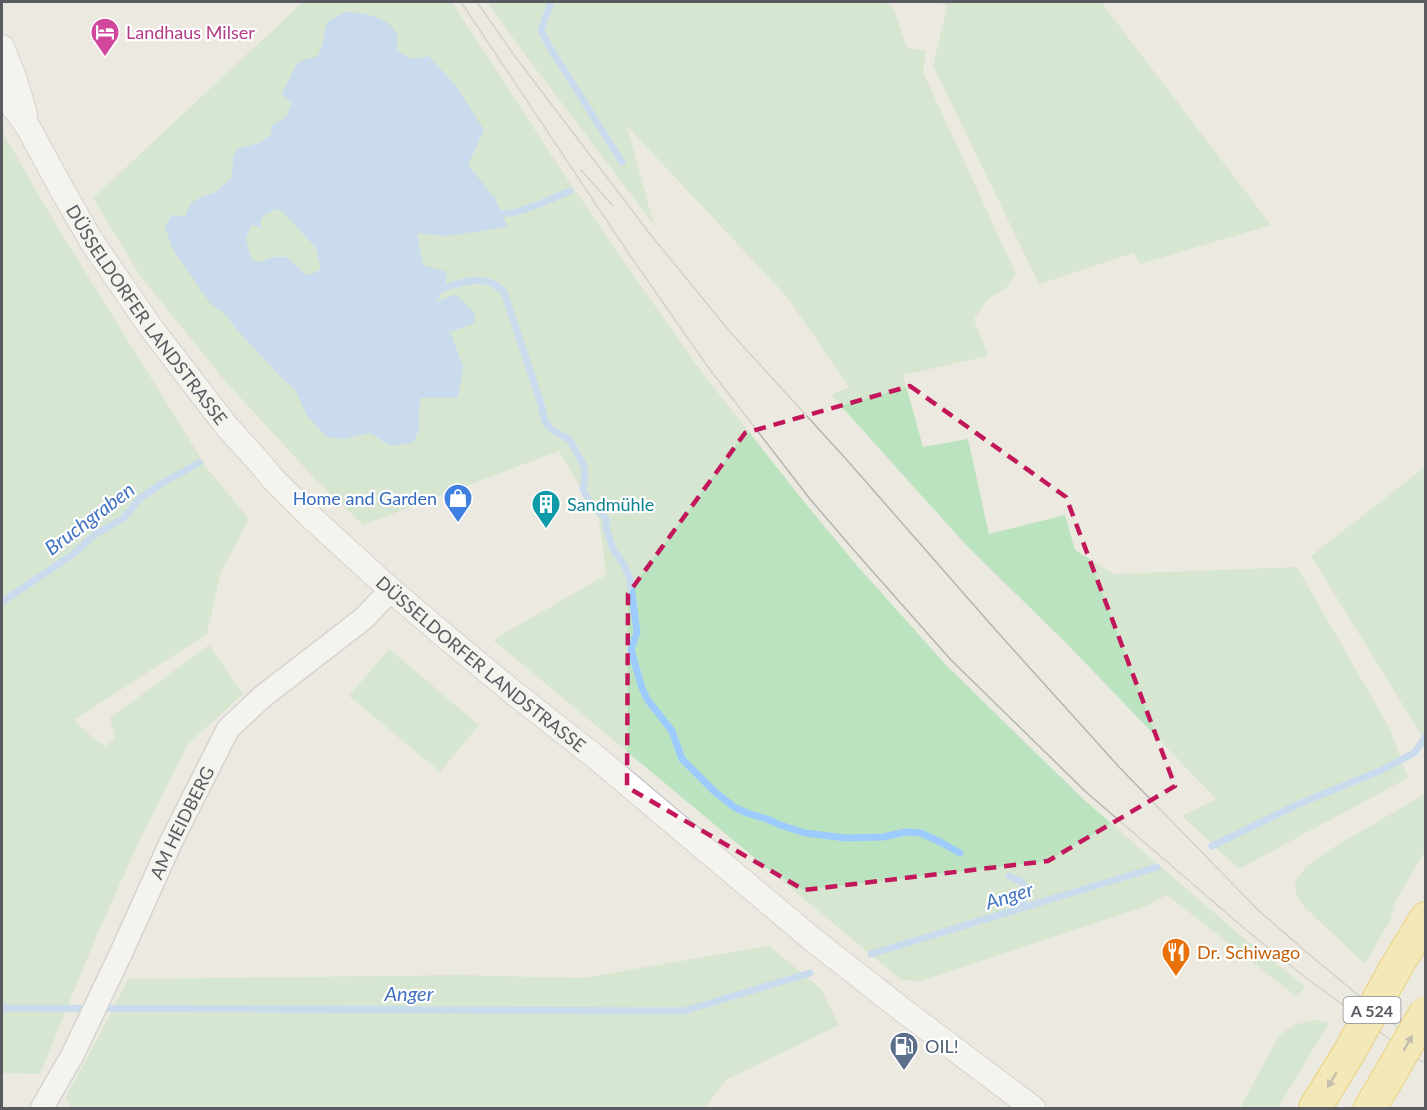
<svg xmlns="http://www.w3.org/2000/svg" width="1427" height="1110" viewBox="0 0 1427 1110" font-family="Lato,sans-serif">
	<rect width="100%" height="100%" fill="#eceae0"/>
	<path fill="#bce3bf" d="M303,2H452L554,159L622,259L704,375L805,503L854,562L945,664L1082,798L1241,936L1306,987L1296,996L1167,895L1144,907L920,981L901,980L493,640L606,575L599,520L559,451L363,525L314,478L226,382L141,277L93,198Z
		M487,2H881L893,6L907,48L926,51L923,72L1016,274L1006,288L988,299L974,319L988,356L903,375L923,447L968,439L989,534L1065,515L1075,550L1114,574L1297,567L1390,729L1408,778L1239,869L1182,816L1216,799L1068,645L965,544L831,395L849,387L787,297L627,126L654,225L523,52Z
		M937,2H1101L1271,225L1140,264L1134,253L1039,284L933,66L947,6Z
		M2,131L55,223L207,468L249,519L221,572L207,634L74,720L92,737L105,746L115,738L110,718L209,645L243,694L188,744L142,835L96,937L40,1074L2,1073Z
		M1425,467V741L1311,556Z
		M389,649L479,725L440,772L349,696Z
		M1425,794V851L1395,902L1391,919L1365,964L1304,907L1296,894L1295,881L1304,869L1329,850Z
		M769,946L821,989L839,1025L726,1080L705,1108H72L65,1098L100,1034L128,979L461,975L582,978Z
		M1314,1020L1329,1023L1278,1108H1240L1279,1036L1294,1025Z"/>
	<path fill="#9ecbfd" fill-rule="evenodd" d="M345,12C361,12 391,17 397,35C398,39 397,46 397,50L411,59L429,56L456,86L484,130L468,165L495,198L508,227L447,236L417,233L423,265L447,272L445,288L436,302L456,294L474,313L475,323L450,332L463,366L458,398H421L419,410V430L413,443L390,446L370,433L344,439L327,437L307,416L296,391L281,377L236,329L226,315L210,303L172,248L165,226L172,215L185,217L191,203L201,197L216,192L232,177L233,156L237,149L259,143L271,135V126L286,117L292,104L282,94L296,65L300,61L318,56L322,45L327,22ZM277,209L283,212L316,248L321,269L310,275L305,274L287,257H273L260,262L251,259L246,238L252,225L263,228L260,223L264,215Z"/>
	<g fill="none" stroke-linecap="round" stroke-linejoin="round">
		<path stroke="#9ecbfd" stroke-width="7" d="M551,2L541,31L549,46L622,162
			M496,213C513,218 553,198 570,191
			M438,290C454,285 475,276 492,283C496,285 500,289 504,292L541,404L545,421L551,429L570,440L584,466L585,478L583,490L593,506L606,519L607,530L613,549L625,567L630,579L637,632L631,650L642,688L647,699L672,731L682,759L714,791L734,807L747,813L767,819L780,825L805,833L846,838L883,837L905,832L921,833L942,843L960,853
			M2,602L72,555L94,535L124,518L139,499L164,482L199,463
			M1212,846L1301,803L1382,770L1414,753L1426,736
			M1009,876L1020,881L1027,888L1026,897L1018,909
			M871,954L1157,867
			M2,1008L684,1011L810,973"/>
		<g stroke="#b8b9bf" stroke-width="25">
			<g id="tertiary">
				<path id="s1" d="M42,1108L73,1054L122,951L171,842L228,729L262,697L363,619L391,590"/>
			</g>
		</g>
		<g stroke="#b6b8bf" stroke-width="26">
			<g id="secondary">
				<path d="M2,47L14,77L25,114"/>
				<path id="s2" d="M2,91L28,127L61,188L92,242L151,328L228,428L260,463L272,478L312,518L391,590L445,636L514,693L598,759L812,939L900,1008L1033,1108"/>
			</g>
		</g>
		<g stroke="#e7b604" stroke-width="34">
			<path id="motorway" d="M1395,969L1426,918
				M1315,1108L1350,1051
				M1370,1108L1390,1074"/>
		</g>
		<use href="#tertiary" stroke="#fff" stroke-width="22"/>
		<use href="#secondary" stroke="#fff" stroke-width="24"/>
		<use href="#motorway" stroke="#fbe887" stroke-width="32"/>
		<path stroke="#b3b4b4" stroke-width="1.5" d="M461,2L629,254L708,367L810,499L859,556L951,660L1086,792L1245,929L1305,977L1396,1044L1426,1064
			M477,2L514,55L650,234L731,333L846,459L993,627L1120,768L1259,911L1317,961L1403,1032L1426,1047
			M581,170L613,206"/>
		<g stroke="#e7b604" stroke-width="34" stroke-linecap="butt">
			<path id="motorway-bridge" d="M1350,1051L1395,969
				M1390,1074L1426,1012"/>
		</g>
		<use href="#motorway-bridge" stroke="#fbe887" stroke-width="32"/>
	</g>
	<defs><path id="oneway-solid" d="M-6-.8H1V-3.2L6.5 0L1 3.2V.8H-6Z" transform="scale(1.5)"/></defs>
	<g fill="#928c6e">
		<use href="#oneway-solid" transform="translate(1408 1043) rotate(-60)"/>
		<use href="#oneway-solid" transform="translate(1332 1080) rotate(121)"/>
	</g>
	<path d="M0 0H1427V1110H0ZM910,386L1066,497L1175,786L1048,861L804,890L627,787L628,594L745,433Z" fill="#eceae0" fill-opacity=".55" fill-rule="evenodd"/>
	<path fill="none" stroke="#c2185b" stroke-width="4.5" stroke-dasharray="12 8" stroke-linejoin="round" d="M910,386L1066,497L1175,786L1048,861L804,890L627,787L628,594L745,433Z"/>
	<defs>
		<g id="hotel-pin" transform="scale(1.5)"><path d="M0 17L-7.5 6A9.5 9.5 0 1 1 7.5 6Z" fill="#d1479c" stroke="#fff"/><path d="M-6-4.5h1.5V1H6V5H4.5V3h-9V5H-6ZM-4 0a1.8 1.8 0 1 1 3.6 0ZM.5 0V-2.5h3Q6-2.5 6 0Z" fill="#fff"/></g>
		<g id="shop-pin" transform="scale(1.5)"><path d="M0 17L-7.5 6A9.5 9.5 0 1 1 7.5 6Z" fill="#3f7fe0" stroke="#fff"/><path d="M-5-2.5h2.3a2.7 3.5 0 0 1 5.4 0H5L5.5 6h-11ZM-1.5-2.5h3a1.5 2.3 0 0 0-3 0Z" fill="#fff"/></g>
		<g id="building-pin" transform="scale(1.5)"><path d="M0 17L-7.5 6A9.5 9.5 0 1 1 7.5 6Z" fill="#0f9aa8" stroke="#fff"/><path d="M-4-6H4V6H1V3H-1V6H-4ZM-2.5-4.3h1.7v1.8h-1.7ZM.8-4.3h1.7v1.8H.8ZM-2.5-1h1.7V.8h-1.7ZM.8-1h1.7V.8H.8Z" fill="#fff"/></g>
		<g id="restaurant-pin" transform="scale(1.5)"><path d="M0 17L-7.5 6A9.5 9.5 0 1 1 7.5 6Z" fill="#e8710a" stroke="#fff"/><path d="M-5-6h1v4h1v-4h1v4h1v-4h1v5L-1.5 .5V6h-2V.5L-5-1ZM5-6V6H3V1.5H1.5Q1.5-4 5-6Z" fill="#fff"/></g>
		<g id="fuel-pin" transform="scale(1.5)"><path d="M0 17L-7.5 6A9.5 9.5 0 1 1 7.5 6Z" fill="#5c6f8a" stroke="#fff"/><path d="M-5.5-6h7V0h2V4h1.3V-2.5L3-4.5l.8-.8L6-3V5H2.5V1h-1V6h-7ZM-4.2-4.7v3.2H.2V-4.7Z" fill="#fff"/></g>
	</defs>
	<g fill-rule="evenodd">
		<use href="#hotel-pin" x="105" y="32"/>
		<use href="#shop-pin" x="458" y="498"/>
		<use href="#building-pin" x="546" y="504"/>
		<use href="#restaurant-pin" x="1176" y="952"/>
		<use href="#fuel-pin" x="904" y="1046"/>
	</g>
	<g text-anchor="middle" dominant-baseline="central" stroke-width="4.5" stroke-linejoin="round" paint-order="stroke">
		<rect fill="#fff" stroke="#8b8c90" stroke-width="1.5" x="1343.5" y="997" width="57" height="26" rx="4.5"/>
		<g font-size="16" font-weight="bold" fill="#595b61">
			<text x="1372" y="1010">A 524</text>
		</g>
		<g font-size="18" fill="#b23c85" stroke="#fff" text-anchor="start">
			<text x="126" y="32">Landhaus Milser</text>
		</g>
		<g font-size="18" fill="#595b61" stroke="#fff">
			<text stroke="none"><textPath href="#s2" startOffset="267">DÜSSELDORFER LANDSTRASSE</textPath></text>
			<text stroke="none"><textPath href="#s2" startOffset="753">DÜSSELDORFER LANDSTRASSE</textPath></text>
			<text stroke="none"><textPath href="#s1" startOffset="318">AM HEIDBERG</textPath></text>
		</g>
		<g font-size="18" fill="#366cbe" stroke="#fff" text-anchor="end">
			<text x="437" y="498">Home and Garden</text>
		</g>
		<g font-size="18" fill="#0d838f" stroke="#fff" text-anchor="start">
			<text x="567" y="504">Sandmühle</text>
		</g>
		<g font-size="18" fill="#c56008" stroke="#fff" text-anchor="start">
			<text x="1197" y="952">Dr. Schiwago</text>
		</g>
		<g font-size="18" fill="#4e5e75" stroke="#fff" text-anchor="start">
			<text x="925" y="1046">OIL!</text>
		</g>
		<g font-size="20" font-style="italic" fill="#4273c0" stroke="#fff">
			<text transform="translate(89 518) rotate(-37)">Bruchgraben</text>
			<text transform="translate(1009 895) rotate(-17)">Anger</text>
			<text x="409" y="993">Anger</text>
		</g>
	</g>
	<rect width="1427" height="1110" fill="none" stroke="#595b61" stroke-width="6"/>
</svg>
